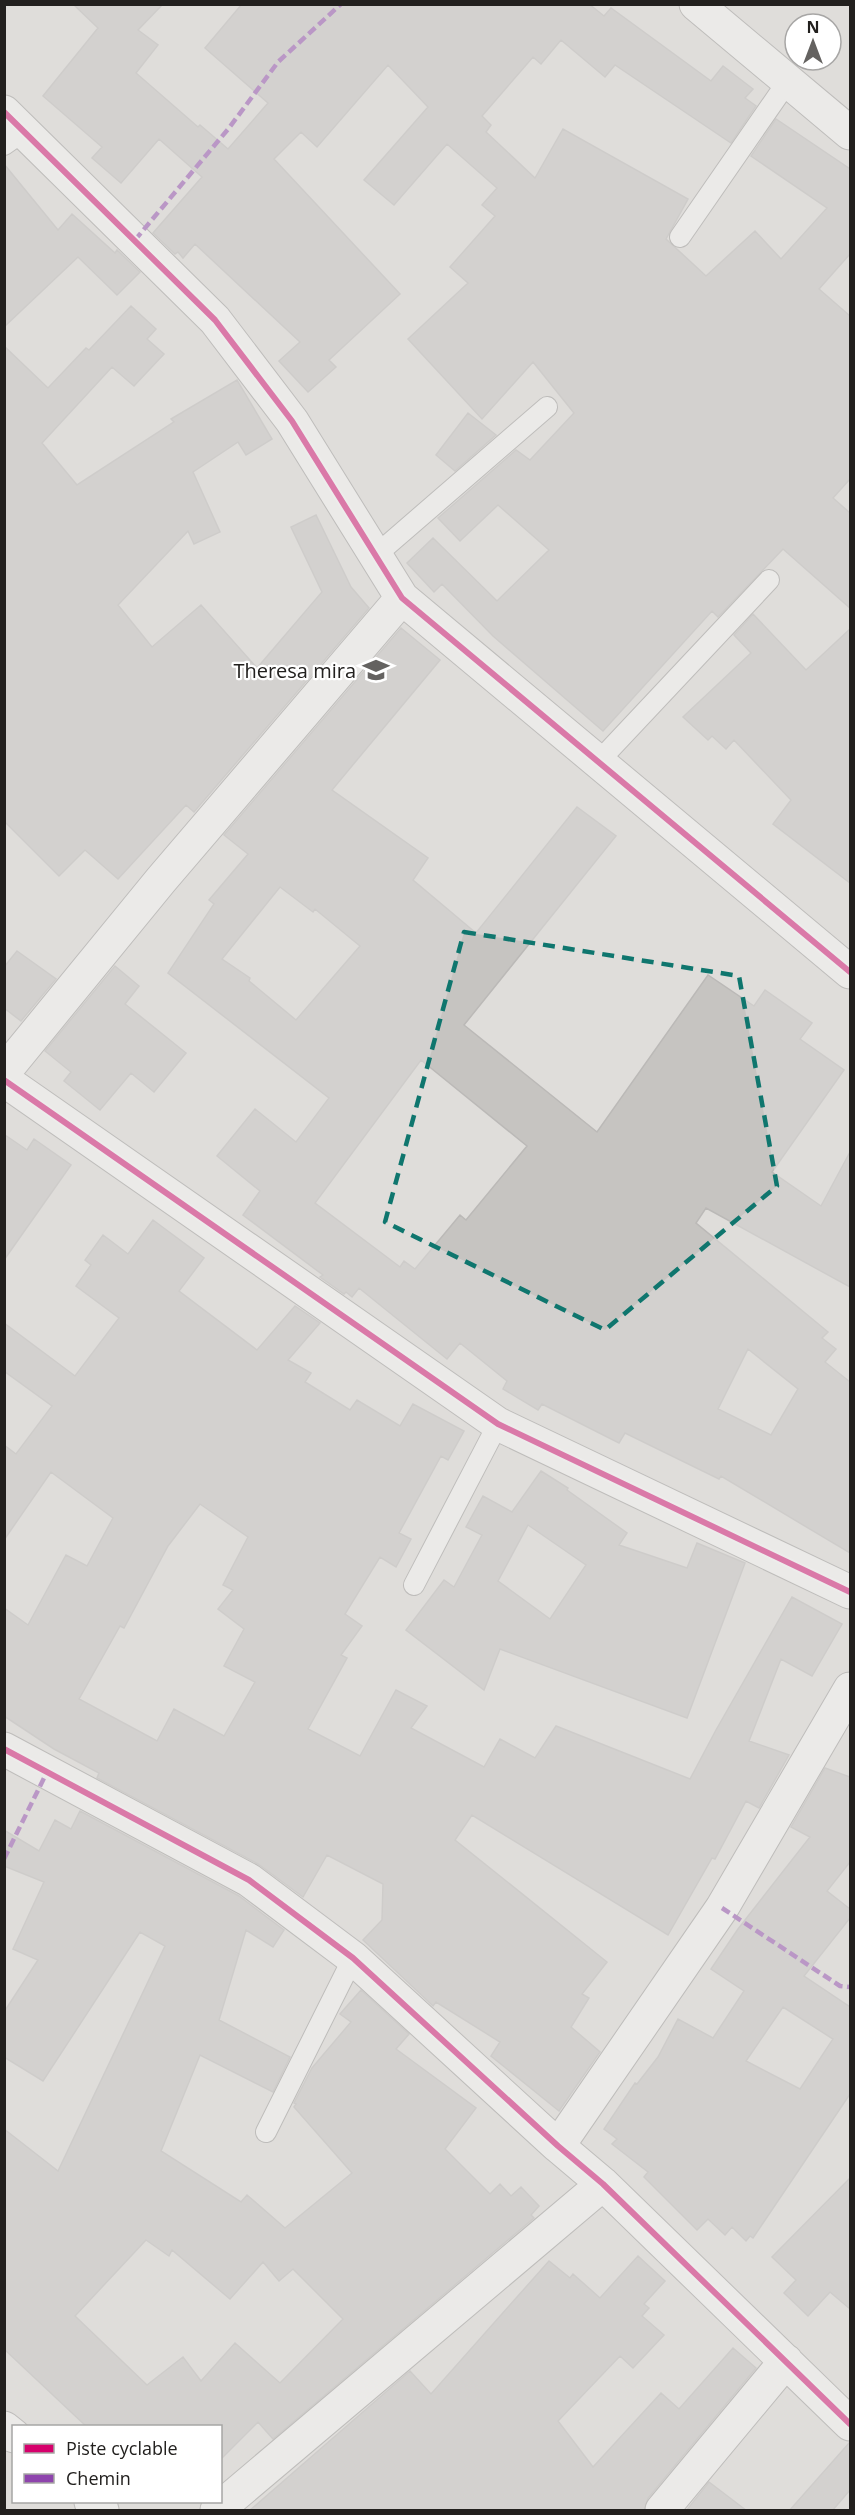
<svg xmlns="http://www.w3.org/2000/svg" width="855" height="2515" viewBox="0 0 855 2515" font-family="'Open Sans',sans-serif">
	<rect width="100%" height="100%" fill="#dfddda"/>
	<path fill="#c6c4c1" stroke="#bbb9b7" stroke-width="1.5" fill-rule="evenodd" d="M73,4H163L138,30L158,45L136,73L198,127L200,125L228,149L268,103L205,48L242,4H589L604,16L611,8L711,81L723,66L753,89L745,98L756,106L731,143L615,65L605,77L561,40L541,64L533,57L482,116L491,125L486,132L535,178L563,129L688,199L666,239L706,276L755,231L781,259L827,208L751,156L776,119L850,169V254L819,289L850,316V479L833,498L850,513V608L783,549L718,617L712,611L603,731L493,636L442,584L434,592L407,563L433,538L497,601L549,550L498,505L460,541L438,518L516,450L530,460L574,413L533,362L482,419L408,339L468,283L450,267L495,216L482,205L497,188L447,144L394,205L364,180L428,107L388,65L317,147L301,132L274,159L400,294L329,360L336,367L308,392L279,361L300,342L195,244L183,258L178,252L175,254L153,233L202,177L159,139L121,183L92,158L102,147L43,96L98,28Z
		M4,164L58,230L72,214L115,253L117,250L140,272L117,295L78,257L4,327Z
		M131,306L156,329L147,339L164,354L134,386L112,367L42,443L77,485L174,422L171,419L237,380L272,439L246,455L238,442L193,472L220,532L194,544L188,531L118,605L152,647L201,605L257,668L322,592L291,527L316,515L351,587L369,608L194,812L186,805L118,879L85,850L59,876L4,821V346L48,388L86,348L89,350Z
		M468,413L496,435L455,471L436,455Z
		M753,614L806,670L850,629V883L773,824L791,800L734,740L726,749L712,736L708,740L683,717L751,653L734,635Z
		M401,628L440,660L332,790L428,858L413,880L476,933L577,807L616,836L464,1025L597,1132L708,975L754,1006L765,990L812,1023L800,1039L844,1070L772,1172L821,1206L850,1152V1287L706,1208L696,1223L828,1332L822,1338L836,1349L825,1362L850,1382V1553L721,1476L719,1479L625,1433L619,1443L542,1404L538,1410L503,1389L507,1381L460,1343L447,1359L359,1288L352,1297L346,1292L344,1294L320,1277L323,1275L243,1215L260,1191L217,1156L255,1109L296,1142L329,1098L168,973L214,904L209,900L248,854L224,835ZM280,887L313,912L315,909L360,946L296,1020L249,981L250,978L222,959ZM421,1060L527,1146L466,1220L460,1215L415,1269L404,1261L400,1267L315,1203ZM748,1349L798,1389L771,1435L718,1409Z
		M17,951L56,979L21,1021L4,1008V967Z
		M115,966L139,986L125,1004L186,1053L154,1092L131,1073L100,1110L64,1081L71,1072L45,1051Z
		M5,1135L27,1150L34,1139L71,1165L4,1260Z
		M153,1220L204,1258L179,1291L257,1350L295,1306L320,1323L288,1360L311,1373L305,1382L350,1410L357,1400L400,1426L413,1404L464,1431L448,1460L441,1456L399,1533L411,1539L396,1567L380,1557L345,1614L362,1626L341,1655L347,1658L308,1729L360,1756L396,1690L427,1706L411,1728L484,1767L500,1739L535,1758L556,1726L690,1779L716,1730L792,1597L842,1624L812,1676L781,1659L749,1741L789,1755L759,1808L746,1801L715,1859L712,1858L668,1935L472,1815L455,1840L607,1962L582,1994L589,1998L571,2027L600,2052L559,2111L491,2056L500,2042L436,2002L433,2006L363,1940L382,1920L383,1884L327,1855L303,1897L258,1864L97,1778L99,1773L54,1749L4,1716V1608L28,1625L66,1555L87,1566L113,1518L51,1472L4,1540V1445L16,1454L52,1406L4,1371V1323L75,1376L119,1318L76,1286L91,1265L85,1260L103,1235L128,1254ZM200,1504L248,1537L223,1585L233,1590L218,1609L244,1629L224,1666L255,1682L224,1736L174,1709L157,1741L79,1699L120,1626L124,1628L168,1546Z
		M541,1471L568,1488L567,1490L627,1533L619,1545L687,1568L697,1543L745,1563L687,1718L500,1649L484,1690L406,1630L444,1580L454,1587L482,1535L466,1527L483,1496L512,1512ZM528,1525L586,1565L550,1619L498,1581Z
		M825,1768L850,1777V1862L827,1891L850,1909V1918L804,1976L850,2007V2094L753,2238L750,2236L746,2241L732,2227L725,2235L708,2219L697,2230L644,2177L648,2172L612,2144L617,2139L604,2129L635,2083L637,2084L658,2057L678,2019L713,2038L744,1991L711,1969L738,1929L810,1837L791,1827ZM783,2007L833,2039L800,2089L746,2061Z
		M80,1811L239,1896L284,1930L273,1947L246,1930L219,2020L290,2057L273,2092L200,2055L161,2151L241,2202L247,2195L285,2228L352,2173L294,2107L296,2104L294,2103L312,2068L351,2022L340,2014L361,1990L409,2034L396,2049L476,2108L445,2149L490,2194L500,2184L511,2196L521,2187L539,2206L531,2215L534,2218L273,2439L258,2422L220,2460V2427H87L4,2349V2129L58,2171L165,1946L140,1932L43,2081L4,2057V2012L38,1960L13,1949L44,1882L4,1866V1830L39,1851L55,1820L71,1829ZM146,2240L169,2256L172,2250L230,2299L263,2262L279,2281L293,2269L343,2319L280,2383L235,2343L201,2381L183,2357L147,2385L75,2316Z
		M850,2178V2309L830,2292L808,2316L784,2293L796,2280L772,2257Z
		M638,2256L665,2281L644,2304L649,2308L642,2316L664,2335L633,2368L620,2356L558,2421L593,2467L661,2393L679,2409L733,2348L756,2368L648,2498L644,2511H249L410,2371L431,2394L549,2261L570,2278L573,2274L600,2298Z
		M850,2442V2490L832,2511H789Z
		M709,2482L747,2511H686Z"/>
	<g fill="none" stroke-linecap="round" stroke-linejoin="round">
		<g stroke="#989794" stroke-width="22">
			<path id="lane" d="M4,145L24,131
				M680,237L788,81
				M376,555L547,407
				M598,762L769,580
				M414,1585L498,1424
				M266,2132L353,1958"/>
		</g>
		<g stroke="#989794" stroke-width="35">
			<path id="street" d="M696,4L850,133
				M4,112L215,320L292,421L402,598L850,972
				M4,1072L161,880L402,598
				M4,1080L498,1424L850,1592
				M4,1749L249,1880L353,1958L558,2146L603,2184L850,2424
				M558,2146L722,1908L850,1689
				M4,2428L14,2436
				M91,2502L102,2510
				M217,2510L603,2184
				M662,2510L786,2361"/>
		</g>
		<use href="#lane" stroke="#fafaf9" stroke-width="20"/>
		<use href="#street" stroke="#fafaf9" stroke-width="33"/>
		<path stroke="#8e44ad" stroke-width="4.5" stroke-dasharray="9 4.5" stroke-linecap="butt" d="M135,240L229,128L278,62L341,4
			M4,1859L47,1772
			M722,1908L840,1986L850,1987"/>
		<g stroke="#fff" stroke-width="10">
			<path id="cycleway" d="M4,112L215,320L292,421L402,598L850,972
				M4,1080L498,1424L850,1592
				M4,1749L249,1880L353,1958L558,2146L603,2184L850,2424"/>
		</g>
		<use href="#cycleway" stroke="#d6006c" stroke-width="6"/>
	</g>
	<path d="M0 0H855V2515H0ZM464,932L739,976L777,1186L605,1330L385,1222Z" fill="#dfddda" fill-opacity=".55" fill-rule="evenodd"/>
	<path fill="none" stroke="#0f766e" stroke-width="4.5" stroke-dasharray="12 8" stroke-linejoin="round" d="M464,932L739,976L777,1186L605,1330L385,1222Z"/>
	<defs>
		<g id="school-bare" transform="scale(2.07)"><path d="M0-5L7-2L0 1L-7-2ZM-4 1L0 2.5L4 1V4Q0 6-4 4Z" fill="#646260" stroke="#fff" stroke-width="2.5" paint-order="stroke"/></g>
	</defs>
	<g fill-rule="evenodd">
		<use href="#school-bare" x="376" y="670"/>
	</g>
	<g text-anchor="middle" dominant-baseline="central" stroke-width="4.5" stroke-linejoin="round" paint-order="stroke">
		<g font-size="20" fill="#22201e" stroke="#fff" text-anchor="end">
			<text x="356" y="670">Theresa mira</text>
		</g>
	</g>
	<rect width="855" height="2515" fill="none" stroke="#22201e" stroke-width="12"/>
	<rect x="12" y="2425" width="210" height="78" fill="#ffffff" stroke="#a7a6a5" stroke-width="1.5"/>
	<rect x="24" y="2444" width="30" height="9" fill="#d6006c" stroke="#a7a6a5" stroke-width="1.5"/>
	<text x="66" y="2455" font-size="18" fill="#22201e">Piste cyclable</text>
	<rect x="24" y="2474" width="30" height="9" fill="#8e44ad" stroke="#a7a6a5" stroke-width="1.5"/>
	<text x="66" y="2485" font-size="18" fill="#22201e">Chemin</text>
	<g transform="translate(813 42)"><circle r="28" fill="#ffffff" stroke="#a7a6a5" stroke-width="1.5"/>
	<path d="M0-4.5L10 22L0 15L-10 22Z" fill="#646260"/>
	<text y="-9" font-size="16" font-weight="bold" text-anchor="middle" fill="#22201e">N</text>
	</g>
</svg>
